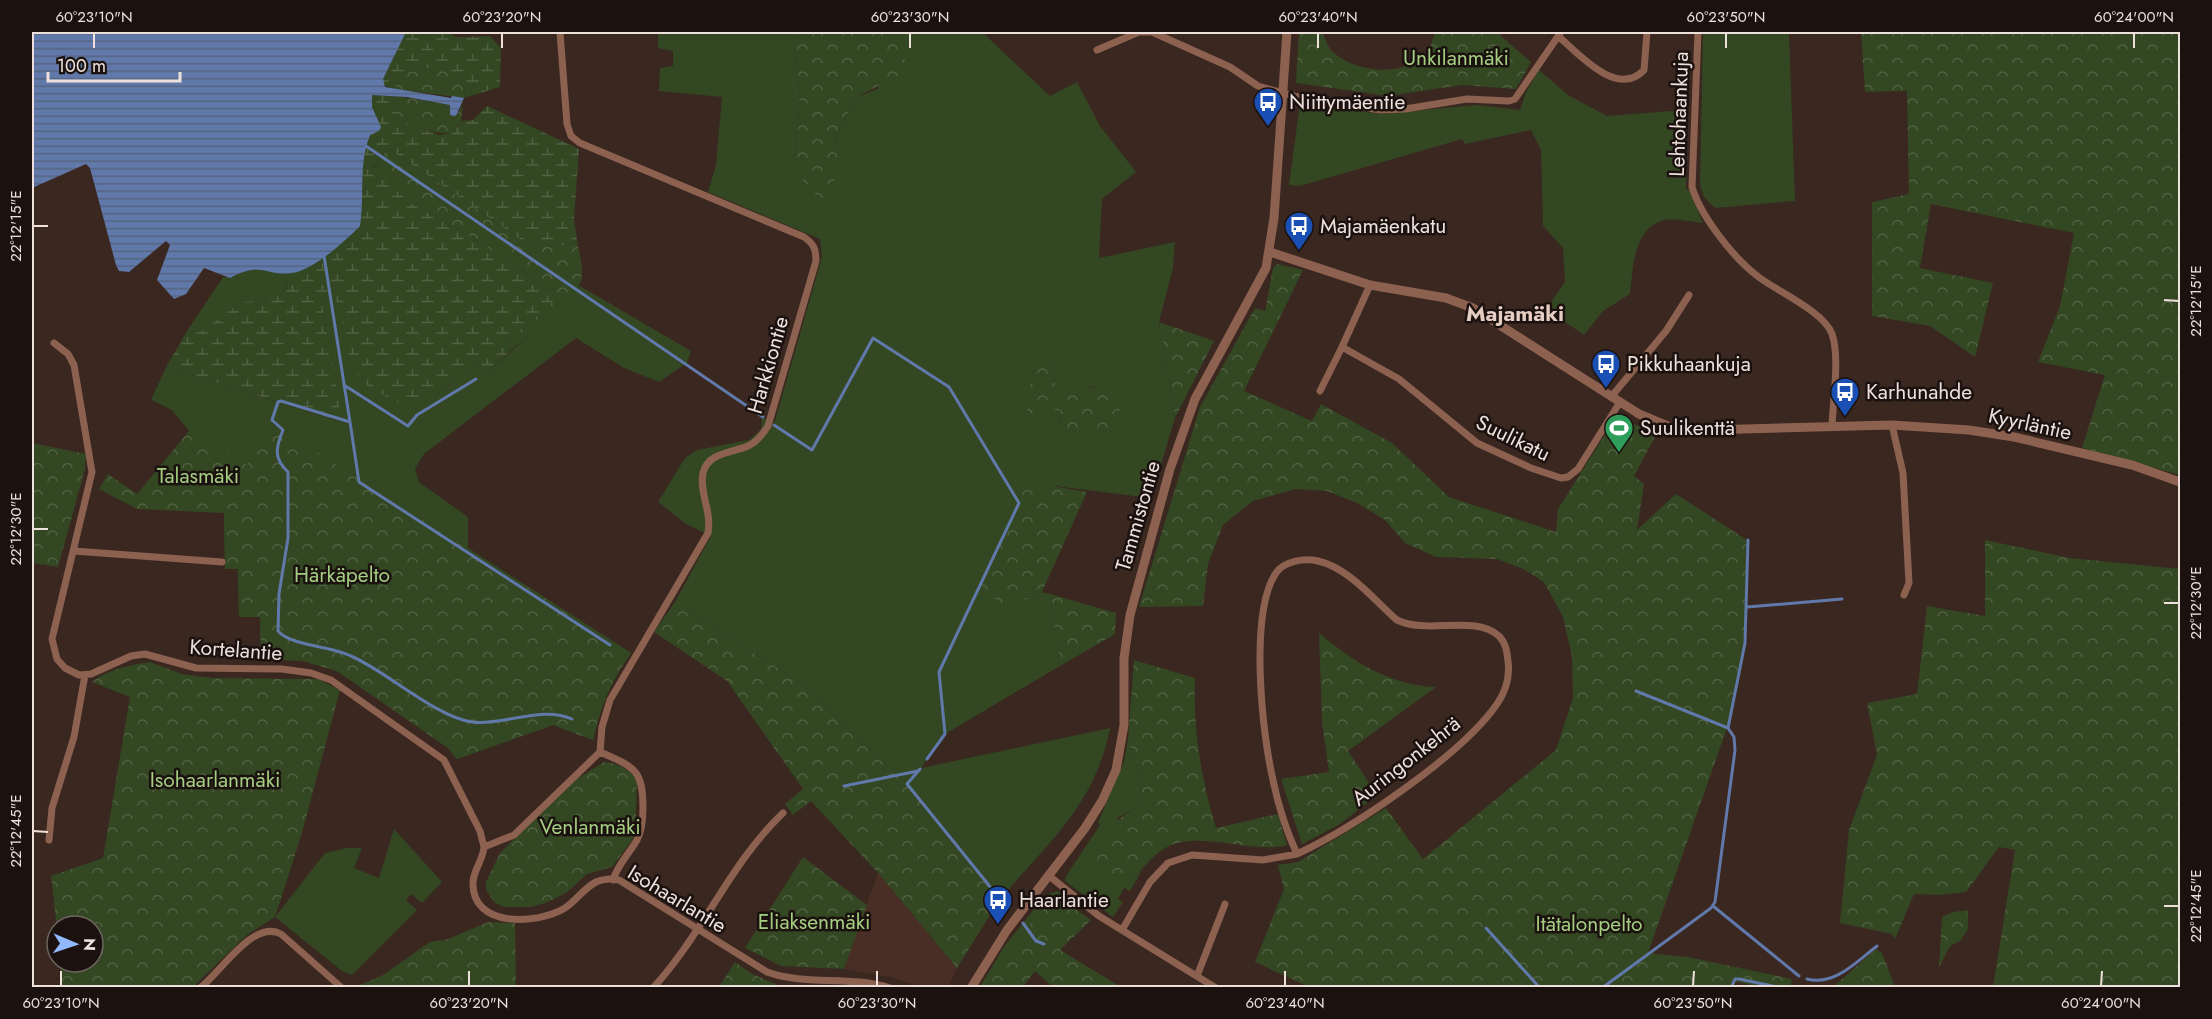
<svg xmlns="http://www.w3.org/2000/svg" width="2212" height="1019" viewBox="0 0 2212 1019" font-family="Jost,sans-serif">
	<defs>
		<pattern id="forest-crowns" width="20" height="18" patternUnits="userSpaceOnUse" patternTransform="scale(1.5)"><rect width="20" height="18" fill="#334723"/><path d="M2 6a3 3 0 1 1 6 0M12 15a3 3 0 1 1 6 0" fill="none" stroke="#516142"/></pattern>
		<pattern id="wetland-marsh" width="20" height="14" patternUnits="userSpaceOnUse" patternTransform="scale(1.5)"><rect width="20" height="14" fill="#334723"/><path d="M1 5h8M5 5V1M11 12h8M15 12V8" fill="none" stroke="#516142"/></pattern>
		<pattern id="water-rules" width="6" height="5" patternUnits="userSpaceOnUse" patternTransform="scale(1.5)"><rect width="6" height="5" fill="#6079aa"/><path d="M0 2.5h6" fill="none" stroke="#566480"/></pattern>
	</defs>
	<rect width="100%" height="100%" fill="#3a2720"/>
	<path fill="#482e25" d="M878,873L957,968L948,988L922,987L891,977L844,969Z"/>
	<path fill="#334723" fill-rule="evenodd" d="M658,32H792L800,90L796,152L806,188L838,163L836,136L856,98L877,89L902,40L899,32H982L1050,96L1077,82L1100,126L1136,172L1102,199L1099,258L1175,242L1173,268L1159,322L1175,418L1151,498L1055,486L1019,503L980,586L1027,599L1042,592L1050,594L1060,666L945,734L921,768L1110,728C1095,805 1049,842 1000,899L907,784L799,682L675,602L711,536L686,524L658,502L685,458L697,450L749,440L761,429L762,417L774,424L822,257L820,239L708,192L716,165L722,97L659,91L660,68L673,66V51L658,48ZM1049,353L1055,384L1072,392L1095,386L1059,428L1060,410H1044Z
		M1703,32H1789L1795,201L1715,208L1704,197L1700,185Z
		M1539,70L1568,95L1607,116L1683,110L1687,122L1686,189L1689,190L1703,223C1692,222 1672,217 1661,221C1633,231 1633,270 1630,294L1603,311L1584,335L1546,309L1565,282L1563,248L1543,226L1541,150L1531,130L1465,144L1462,139L1300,186L1289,185L1300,103L1380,114L1477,105L1520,110L1526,92Z
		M254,269L286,274L287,288L273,300L241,302L201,333L187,331L223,277C234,278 243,270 254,269Z
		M580,286L691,351L687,363L659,382L624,368L576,338L424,454L415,469L419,482L468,517V548L631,653C611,681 600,707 593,740L553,725L457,759L448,748L337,671L303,661L261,659L260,617H239L238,569H225L224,513L189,431L172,410L151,400L166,367L341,422L322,303L329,288L338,299L353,368L435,396L479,360L480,379L570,298Z
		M1128,739L1142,783L1137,807L1117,818L1129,883L1143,869L1130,891L1124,888L1118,899L1123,902L1113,917L1065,881L1066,876L1100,825L1098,823L1124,761Z
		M394,829L442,882L422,903L411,894L406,900L417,910L352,975L342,971L275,917L325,853L347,848H362L354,868L379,878Z
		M1058,891L1077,909L992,967L1003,948L1042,899L1044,900L1050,893Z"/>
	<path fill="url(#forest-crowns)" d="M792,32H899L909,47L900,74L856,98L836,136L838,163L829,203L805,188L796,152L800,90Z
		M1299,32H1322C1325,38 1328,48 1333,52C1357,74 1409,78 1428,50C1432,45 1433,37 1435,32H1503L1500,35L1531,62L1516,89L1462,85L1388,96L1296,83Z
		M1861,32H2180V475L2082,448L2105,375L2038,362L2060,306L2074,233L1931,204L1920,268L1993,283L1975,357L1930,326L1872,316V202L1909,194L1907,91L1865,92Z
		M436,67L450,70L465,83L464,98L394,89L402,73Z
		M397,96L451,105L450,115L456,116L463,104L461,121L452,133C433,135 415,126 397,119L394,109Z
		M388,148L523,241C543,247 558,250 577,241C579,254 586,273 579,286C570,305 528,335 511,350L506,343L552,291L473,238L412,204L372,170Z
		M1277,264L1303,270L1244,391L1312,421L1321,404L1392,443L1449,497L1556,532L1558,509L1616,417H1620L1656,435L1634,476L1644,484L1637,530L1676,494L1747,540L1745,642L1727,728L1648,953L1688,957L1792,979L1790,987H1763L1736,982L1733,988L1326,987L1307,986L1255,962L1284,889L1278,865L1298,862L1386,808L1423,859L1556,750L1573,698L1572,657L1563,617L1544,582L1523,569L1497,559L1436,557L1405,543L1385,520L1357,503L1327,491L1296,489L1253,501L1223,525L1208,564L1203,606L1139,607L1200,407L1255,308L1265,311L1273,268Z
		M1159,322L1214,341L1175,418Z
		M1036,352H1049L1055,384C1079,395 1086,385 1112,386L1121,407L1106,435L1059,429L1060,410L1044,411L1038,426L1024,428Z
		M269,428L301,442L631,653C611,681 600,707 593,740L553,725L457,759L448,748L337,671L303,661L261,659L260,617H239L238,569H225L224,513L137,509L99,489L108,474L137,494L189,431L247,465Z
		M32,443L86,454L85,469L58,567L32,563Z
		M1007,482H1029L1087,492L1042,592L1027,599L1000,603L980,586L1019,503Z
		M1985,540L2070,558L2180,569V987H1993L2015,850L1999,847L1966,892L1939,895L1914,894L1895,939L1892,934L1840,923L1849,830L1877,755L1867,703L1917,694L1927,606L1985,616Z
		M1050,594L1116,613L1115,634L1060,666Z
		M675,602L799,682L907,784L1000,899L957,968L878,873L811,801L793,815L785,804L803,789L727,681L654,632Z
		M1319,633C1352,661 1391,686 1436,687L1348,751L1377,795L1340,824L1302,844L1281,779L1329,772L1322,722Z
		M1134,660L1195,678C1193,731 1201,777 1216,828L1278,814L1287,845C1251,855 1194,827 1162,850C1150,858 1139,873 1129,883L1095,878L1090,864C1103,835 1109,823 1137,807L1142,783L1128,739Z
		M150,662L182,674L211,678L318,679L340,690L302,833L275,917L248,934L195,985L198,987H62L60,962H93V926H57V929L51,876L103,858L130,697L92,682C108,669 130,665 150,662Z
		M604,762C617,763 631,769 637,781L635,836L612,867L587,874L566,893L546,903L531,907H505L495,903L486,890V882L500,853L577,779Z
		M803,857L867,905L844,969L781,966L745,948Z
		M1054,894L1091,920L1060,950L1121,987H1053L1035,971L1023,987L979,988L992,967L1013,946Z
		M1968,910V929L1960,941L1950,946L1939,967L1942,917L1953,912Z
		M488,922L515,923L516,986L363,988L360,985L383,975L430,942L448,939Z
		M1876,949L1882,953L1895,987H1833Z
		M735,962L752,974L776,984V987H719Z"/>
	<path fill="url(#wetland-marsh)" d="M396,32H446L457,37L490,36L501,48L500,87L464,98L465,83C439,60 433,69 402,73L394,89L378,83Z
		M372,95L397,96L394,109L397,119L439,135L452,133L461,121L473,120L487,106L579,149L574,219L577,241C558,250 543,247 523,241L388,148L372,169L412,204L473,238L552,291L553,302L506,342L511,350L479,380V360L435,396L406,406C394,400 380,394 368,386C338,364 351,316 329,288L322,303L342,422L166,367L187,331L201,332L241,302L273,300L287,288L286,274C263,269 250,267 230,278L215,272Z"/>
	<path fill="url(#water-rules)" d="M32,32H406L383,79L385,87L451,98L452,96L464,98L456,116L450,115V105L407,97L372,95V107L381,127L379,131L370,135C358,165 365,195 360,226C345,241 314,270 292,273C264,277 264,260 230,278L204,268L186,294L174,299L157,280L170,245L166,241L129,272L119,271L116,265L90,168L86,164L32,188Z"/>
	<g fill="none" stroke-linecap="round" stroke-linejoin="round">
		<path stroke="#6079aa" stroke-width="3" d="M366,146L763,417
			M324,256L350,422L281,401L278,402L272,420L283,430C276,447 273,458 288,472V538L279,594L278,631C291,646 331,646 351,656C386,671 436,717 472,722C504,726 542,705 572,719
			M344,385L408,426L417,415L476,379
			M350,422L359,482L610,645
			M774,425L812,450L873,338L949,387L1019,503L939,672L945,734L927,759
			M1747,607L1842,599
			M1636,691L1728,728
			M920,769L907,784L1000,899
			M844,786L918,771
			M1713,906L1799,976
			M1023,923L1036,941L1044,944
			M1486,928L1540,988
			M1807,979C1835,986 1856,962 1877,946
			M1602,988L1711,908L1715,902L1735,750L1734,737L1728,728L1745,643L1748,540
			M1731,988L1735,979H1739L1782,988"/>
		<path stroke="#8d6150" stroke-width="7" d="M560,32L567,124L571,136L580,143L804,237C814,244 816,249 816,261L768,426C763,434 757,442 748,446C732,453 708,452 703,473C699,493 712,511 708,533L610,700L602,727L600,752C634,767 643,769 643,808C643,820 642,830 637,840C629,854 618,864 613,880
			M1698,32L1692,187C1701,217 1735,260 1760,278C1779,292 1824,312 1832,334C1840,356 1833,401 1832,426
			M1558,36C1577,52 1617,99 1644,70L1647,32
			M1097,50L1139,32H1152L1230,67L1258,86L1298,97L1380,110L1405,109L1467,99L1509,101L1515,99L1561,32
			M1370,285L1342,347L1399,379L1477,443L1531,468L1561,478L1568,477L1578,469L1620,402
			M54,343L68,354L74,365L92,472L52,639L57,659L65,668L79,675L91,674L131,656L145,654L196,668L282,669L311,673L331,680L444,760L480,831L484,847L514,835L600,752
			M1320,391L1342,347
			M1611,397L1666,331L1689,295
			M1892,425L1903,473L1909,583L1904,595
			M74,551L222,562
			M49,840L52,808L74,737L85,675
			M484,847C483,860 474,869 473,882C471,928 537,925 565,908C576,901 584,888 596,882C604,878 611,879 619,880L767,972C806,986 850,975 890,988
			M1048,875L1099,916L1216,988
			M1122,930L1150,882L1168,863L1192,855L1263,860L1297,854C1286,830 1278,805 1273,780C1262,733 1249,613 1276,573C1284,561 1304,558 1318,561C1349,568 1374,600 1397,620C1428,635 1475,614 1499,636C1506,643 1507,652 1508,661C1510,676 1506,691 1497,704C1462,755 1353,828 1297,854
			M1197,976L1225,904
			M200,988C221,972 253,919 281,934L342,988
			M653,988C703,934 730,863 783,813"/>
		<path stroke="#8d6150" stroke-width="9" d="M1270,252L1370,285L1446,298L1473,308L1639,414L1670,427L1709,430L1892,425L1969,430L2014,437L2132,465L2180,482
			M971,988L1007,930L1085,828L1102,801L1116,770L1124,725V658L1130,615L1170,469L1195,399L1266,268L1274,218L1287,32"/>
	</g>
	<path fill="none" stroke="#eee1dc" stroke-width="2" d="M94,48V33M502,48V33M910,48V33M1318,48V33M1726,48V33M2134,48V33M33,226H48M2164,300L2179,301M33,529H48M2164,603H2179M33,831L48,832M2164,906H2179M61,986V971M469,986V971M877,986V971M1285,986V971M1693,986L1694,971M2101,986L2102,971"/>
	<defs>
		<g id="bus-pin" transform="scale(1.5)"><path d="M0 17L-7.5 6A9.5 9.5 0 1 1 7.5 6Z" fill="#1a4fb4" stroke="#1b120f"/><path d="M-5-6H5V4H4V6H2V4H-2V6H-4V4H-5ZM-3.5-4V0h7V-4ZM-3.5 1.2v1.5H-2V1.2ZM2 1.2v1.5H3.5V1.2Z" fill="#fff"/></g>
		<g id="stadium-pin" transform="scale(1.5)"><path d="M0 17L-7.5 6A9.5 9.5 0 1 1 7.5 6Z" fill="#2e9e5b" stroke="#1b120f"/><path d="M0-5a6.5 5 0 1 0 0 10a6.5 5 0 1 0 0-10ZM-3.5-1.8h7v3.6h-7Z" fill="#fff"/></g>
	</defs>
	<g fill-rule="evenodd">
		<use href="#bus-pin" x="1268" y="102"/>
		<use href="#bus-pin" x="1299" y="226"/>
		<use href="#bus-pin" x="1606" y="364"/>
		<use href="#bus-pin" x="1845" y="392"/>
		<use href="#stadium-pin" x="1619" y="428"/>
		<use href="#bus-pin" x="998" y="900"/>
	</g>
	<g text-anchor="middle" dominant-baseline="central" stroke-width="5" stroke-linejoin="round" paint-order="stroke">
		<g font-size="21" fill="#a4ce82" stroke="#1b120f">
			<text x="1456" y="58">Unkilanmäki</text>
			<text x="198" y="476">Talasmäki</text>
			<text x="342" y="575">Härkäpelto</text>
			<text x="215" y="780">Isohaarlanmäki</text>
			<text x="590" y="827">Venlanmäki</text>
			<text x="814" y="922">Eliaksenmäki</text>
			<text x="1589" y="924">Itätalonpelto</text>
		</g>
		<g font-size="21" fill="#eee1dc" stroke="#1b120f" text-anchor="start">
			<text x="1289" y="102">Niittymäentie</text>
			<text x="1320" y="226">Majamäenkatu</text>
			<text x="1627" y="364">Pikkuhaankuja</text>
			<text x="1866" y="392">Karhunahde</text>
			<text x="1640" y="428">Suulikenttä</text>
			<text x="1019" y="900">Haarlantie</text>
		</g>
		<g font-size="21" fill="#eee1dc" stroke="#1b120f">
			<text transform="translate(1679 114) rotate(-88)">Lehtohaankuja</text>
			<text transform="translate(768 365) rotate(-74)">Harkkiontie</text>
			<text transform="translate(2030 424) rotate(12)">Kyyrläntie</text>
			<text transform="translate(1513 438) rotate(26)">Suulikatu</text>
			<text transform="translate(1138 516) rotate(-74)">Tammistontie</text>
			<text transform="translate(236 650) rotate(4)">Kortelantie</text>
			<text transform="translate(1406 761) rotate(-38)">Auringonkehrä</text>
			<text transform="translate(677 899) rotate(31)">Isohaarlantie</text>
		</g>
		<g font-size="22" font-weight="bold" fill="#e6cdc3" stroke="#1b120f">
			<text x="1515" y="313">Majamäki</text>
		</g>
	</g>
	<rect width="2212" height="1019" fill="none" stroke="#1b120f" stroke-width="66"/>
	<g transform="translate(75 944) rotate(92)"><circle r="28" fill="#1b120f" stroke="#6f6561" stroke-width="1.5"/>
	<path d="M0-4.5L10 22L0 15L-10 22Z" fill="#91b8fd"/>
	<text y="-9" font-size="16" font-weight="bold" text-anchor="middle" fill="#eee1dc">N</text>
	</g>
	<path d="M48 72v9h132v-9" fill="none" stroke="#eee1dc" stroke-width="3"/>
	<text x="57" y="72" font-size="18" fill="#eee1dc" stroke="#1b120f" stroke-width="4.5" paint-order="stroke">100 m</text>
	<rect x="33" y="33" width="2146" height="953" fill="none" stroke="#eee1dc" stroke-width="2"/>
	<g font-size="15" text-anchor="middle" fill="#eee1dc">
		<text x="94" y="22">60°23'10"N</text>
		<text x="502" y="22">60°23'20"N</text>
		<text x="910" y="22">60°23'30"N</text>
		<text x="1318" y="22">60°23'40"N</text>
		<text x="1726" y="22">60°23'50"N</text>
		<text x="2134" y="22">60°24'00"N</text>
		<text transform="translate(16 226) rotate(-90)" y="5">22°12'15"E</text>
		<text transform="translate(2196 301) rotate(-90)" y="5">22°12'15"E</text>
		<text transform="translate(16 529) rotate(-90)" y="5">22°12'30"E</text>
		<text transform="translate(2196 603) rotate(-90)" y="5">22°12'30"E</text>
		<text transform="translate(16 831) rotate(-90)" y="5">22°12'45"E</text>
		<text transform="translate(2196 906) rotate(-90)" y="5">22°12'45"E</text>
		<text x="61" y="1008">60°23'10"N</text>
		<text x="469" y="1008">60°23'20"N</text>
		<text x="877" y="1008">60°23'30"N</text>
		<text x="1285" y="1008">60°23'40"N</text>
		<text x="1693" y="1008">60°23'50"N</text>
		<text x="2101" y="1008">60°24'00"N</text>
	</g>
</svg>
